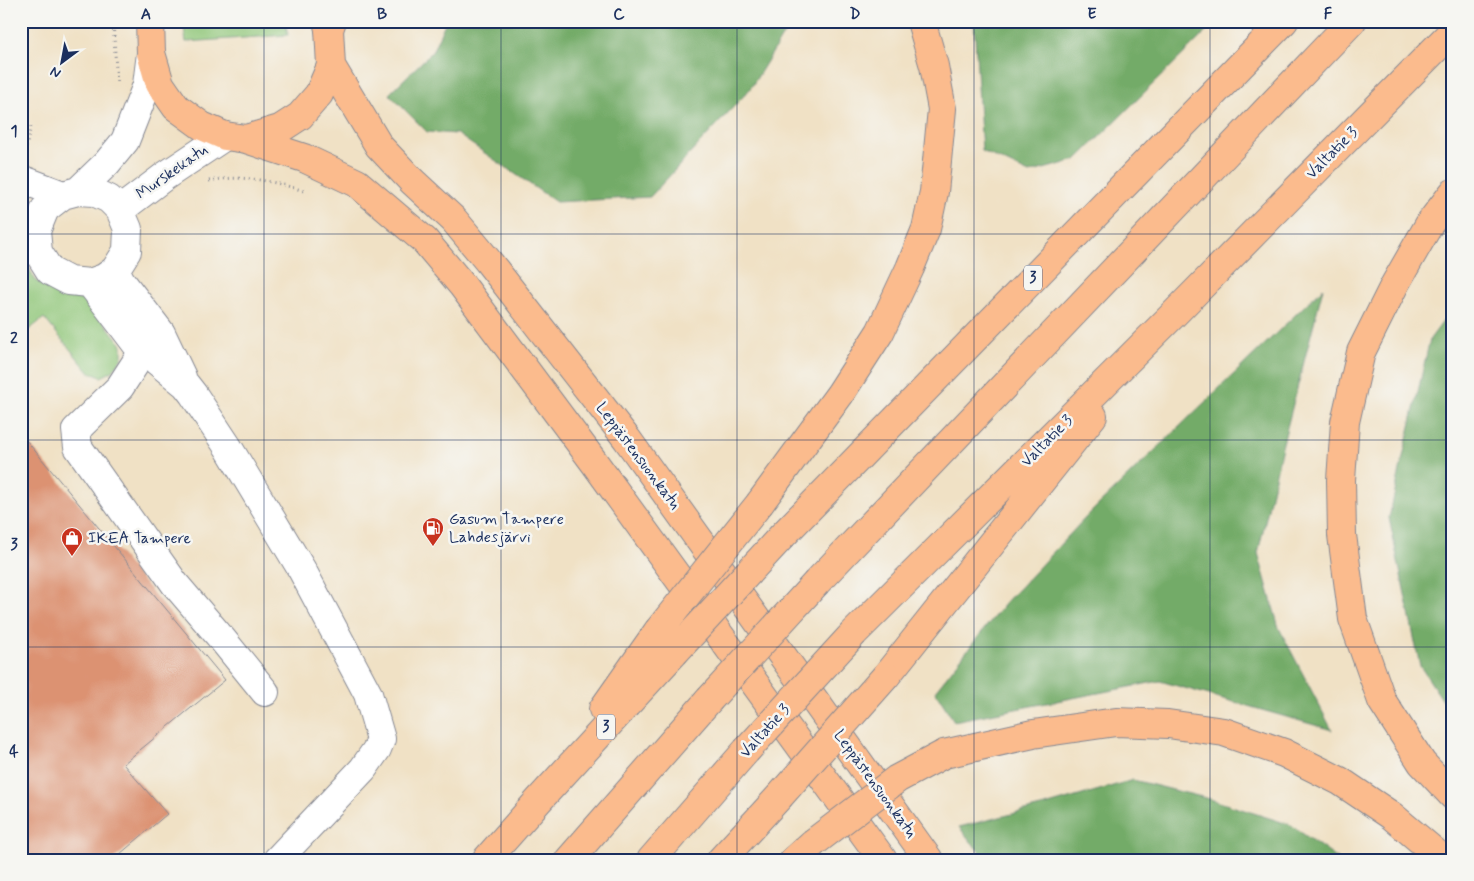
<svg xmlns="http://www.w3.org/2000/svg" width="1474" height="881" viewBox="0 0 1474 881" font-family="Mynerve,sans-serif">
	<rect width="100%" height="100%" fill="#f6f6f2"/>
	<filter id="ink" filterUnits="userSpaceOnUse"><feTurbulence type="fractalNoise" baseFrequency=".02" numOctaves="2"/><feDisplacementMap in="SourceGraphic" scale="10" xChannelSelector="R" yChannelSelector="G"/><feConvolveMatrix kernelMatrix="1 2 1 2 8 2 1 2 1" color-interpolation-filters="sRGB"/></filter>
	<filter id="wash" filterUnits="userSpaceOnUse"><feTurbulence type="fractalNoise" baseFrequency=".0096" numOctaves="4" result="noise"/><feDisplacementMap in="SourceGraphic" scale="20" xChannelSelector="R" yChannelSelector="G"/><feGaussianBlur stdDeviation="1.12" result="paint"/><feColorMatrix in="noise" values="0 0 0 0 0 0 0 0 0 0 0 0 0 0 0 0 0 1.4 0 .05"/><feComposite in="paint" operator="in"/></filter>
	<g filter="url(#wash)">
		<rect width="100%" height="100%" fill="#f0e1c5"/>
		<path fill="#8fc678" stroke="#557a6b" d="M183,21H285L288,35L186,42Z
			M21,255L36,281L55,293L87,301L122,345V358L113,371L101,377L89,372L44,318L25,333L21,328Z"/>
		<path fill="#73ab68" stroke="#476d63" d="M446,21H792L750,89L650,197L556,202L457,134L427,132L389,94L432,52Z
			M974,21H1217L1076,160L1029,173L982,151Z
			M1323,288L1282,447L1258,553L1279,628L1332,730L1160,681L954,721L935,691L1005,603L1089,514Z
			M1453,308V716L1420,666L1389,518L1430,339Z
			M1133,780L1210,799L1291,825L1339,860H986L959,827L1045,806Z"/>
		<g id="blocks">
			<path fill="#dc9272" d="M21,434L225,680L123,764L167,814L113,860H21Z"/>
		</g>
	</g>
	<g filter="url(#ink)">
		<use href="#blocks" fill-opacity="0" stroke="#868892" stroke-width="1"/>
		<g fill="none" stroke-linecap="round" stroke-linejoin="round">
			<g stroke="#868892" stroke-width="30">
				<path id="minor" d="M21,179L63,195
					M78,191L107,163L125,141L147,85L151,53
					M120,210L165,176L225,136
					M115,270L121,281L161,333L182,377
					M90,283L104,278L115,270L127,251L128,229L120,210L109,199L94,192L78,191L63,195L45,209L36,231L38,252L50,271L69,281L90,283L137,345L186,385L193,394L228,447L302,570L368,694L381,739L377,749L363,769L277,860
					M144,350L120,387L76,430L78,447L175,584L222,639L265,692"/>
			</g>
			<g stroke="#868892" stroke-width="30">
				<path id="major" d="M150,21L151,53L160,84L176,107L202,126L225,136L246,139L280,129L300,116L319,94L331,66L329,29L327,21
					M331,66L379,146L412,181L454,220L488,261L627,439L929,860
					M246,139L304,158L357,183L425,241L462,285L594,462L883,860"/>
			</g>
			<g stroke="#868892" stroke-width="30">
				<path id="highway" d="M329,29L332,21
					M1453,193L1430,223L1395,284L1361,352L1345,422L1341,480L1342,535L1353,619L1382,701L1422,763L1453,796
					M760,503L840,394L880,332L910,268L926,229L934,192L942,109L934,66L921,21
					M783,535L1284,21
					M817,582L1352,21
					M854,633L1173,315L1453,31
					M886,676L1093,416
					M603,709L658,631
					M944,754L1033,734L1116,722L1168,724L1224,732L1284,753L1340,781L1392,816L1444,860
					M486,860L539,800L674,653
					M569,860L709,700
					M651,860L746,751
					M721,860L779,797
					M794,860L813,843"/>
			</g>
			<path stroke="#868892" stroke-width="3" stroke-dasharray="1 4" stroke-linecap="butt" d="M113,21L117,85
				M25,152L31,126
				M209,181C242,174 273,181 304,191"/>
			<use href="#minor" stroke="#fff" stroke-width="28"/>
			<use href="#major" stroke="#fbbb8d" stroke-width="28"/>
			<use href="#highway" stroke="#fbbb8d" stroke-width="28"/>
			<g stroke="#868892" stroke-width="30" stroke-linecap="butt">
				<path id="highway-bridge" d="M658,631L760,503
					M674,653L783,535
					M709,700L817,582
					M746,751L854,633
					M779,797L886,676
					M813,843L897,779L944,754"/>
			</g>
			<use href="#highway-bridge" stroke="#fbbb8d" stroke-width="28"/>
		</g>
	</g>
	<path fill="none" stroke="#1b2f5e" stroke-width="1" stroke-opacity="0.55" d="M264,21V860M501,21V860M737,21V860M974,21V860M1210,21V860M21,234H1453M21,440H1453M21,647H1453"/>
	<defs>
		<g id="fuel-pin" transform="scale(1.125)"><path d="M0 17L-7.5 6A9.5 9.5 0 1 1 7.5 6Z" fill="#c8321e" stroke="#f6f6f2"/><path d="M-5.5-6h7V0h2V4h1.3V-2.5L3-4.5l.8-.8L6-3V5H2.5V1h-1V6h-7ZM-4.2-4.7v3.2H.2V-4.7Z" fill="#fff"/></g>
		<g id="shop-pin" transform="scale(1.125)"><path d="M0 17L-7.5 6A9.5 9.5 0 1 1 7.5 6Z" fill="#c8321e" stroke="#f6f6f2"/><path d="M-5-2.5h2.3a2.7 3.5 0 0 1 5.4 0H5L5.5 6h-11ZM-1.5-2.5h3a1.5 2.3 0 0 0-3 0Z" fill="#fff"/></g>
	</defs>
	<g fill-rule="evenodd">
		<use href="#fuel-pin" x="433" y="528"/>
		<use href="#shop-pin" x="72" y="538"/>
	</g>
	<g text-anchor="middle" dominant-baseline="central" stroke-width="5" stroke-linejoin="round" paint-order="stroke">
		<g fill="#f6f6f2" stroke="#5d6b8a" stroke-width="1">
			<rect x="1024" y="265.5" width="18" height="25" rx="4"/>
			<rect x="597" y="714.5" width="18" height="25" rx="4"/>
		</g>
		<g font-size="15" font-weight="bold" fill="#1b2f5e">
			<text x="1033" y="278">3</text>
			<text x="606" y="727">3</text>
		</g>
		<g font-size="16" fill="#1b2f5e" stroke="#f6f6f2">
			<text transform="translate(1332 153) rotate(-45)">Valtatie 3</text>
			<text transform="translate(172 172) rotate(-35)">Murskekatu</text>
			<text transform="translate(1047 441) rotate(-45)">Valtatie 3</text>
			<text transform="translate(638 456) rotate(53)">Leppästensuonkatu</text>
			<text transform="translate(765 731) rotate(-48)">Valtatie 3</text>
			<text transform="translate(875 784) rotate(54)">Leppästensuonkatu</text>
		</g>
		<g font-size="16" fill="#1b2f5e" stroke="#f6f6f2" text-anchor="start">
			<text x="449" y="519">Gasum Tampere<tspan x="449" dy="18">Lahdesjärvi</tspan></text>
			<text x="88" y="538">IKEA Tampere</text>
		</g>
	</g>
	<rect width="1474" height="881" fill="none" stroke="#f6f6f2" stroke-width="55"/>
	<g transform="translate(62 62) rotate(212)" stroke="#f6f6f2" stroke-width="4" paint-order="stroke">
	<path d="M0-4L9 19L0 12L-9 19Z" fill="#1b2f5e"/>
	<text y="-8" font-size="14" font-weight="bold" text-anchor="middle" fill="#1b2f5e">N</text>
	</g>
	<rect x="28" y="28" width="1418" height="826" fill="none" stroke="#1b2f5e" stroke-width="2"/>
	<g font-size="16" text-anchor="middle" font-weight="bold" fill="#1b2f5e">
		<text x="146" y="19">A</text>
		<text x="382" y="19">B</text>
		<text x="619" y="19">C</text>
		<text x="855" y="19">D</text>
		<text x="1092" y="19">E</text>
		<text x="1328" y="19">F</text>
		<text x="14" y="136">1</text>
		<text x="14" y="343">2</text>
		<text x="14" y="549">3</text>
		<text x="14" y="756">4</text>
	</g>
</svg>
